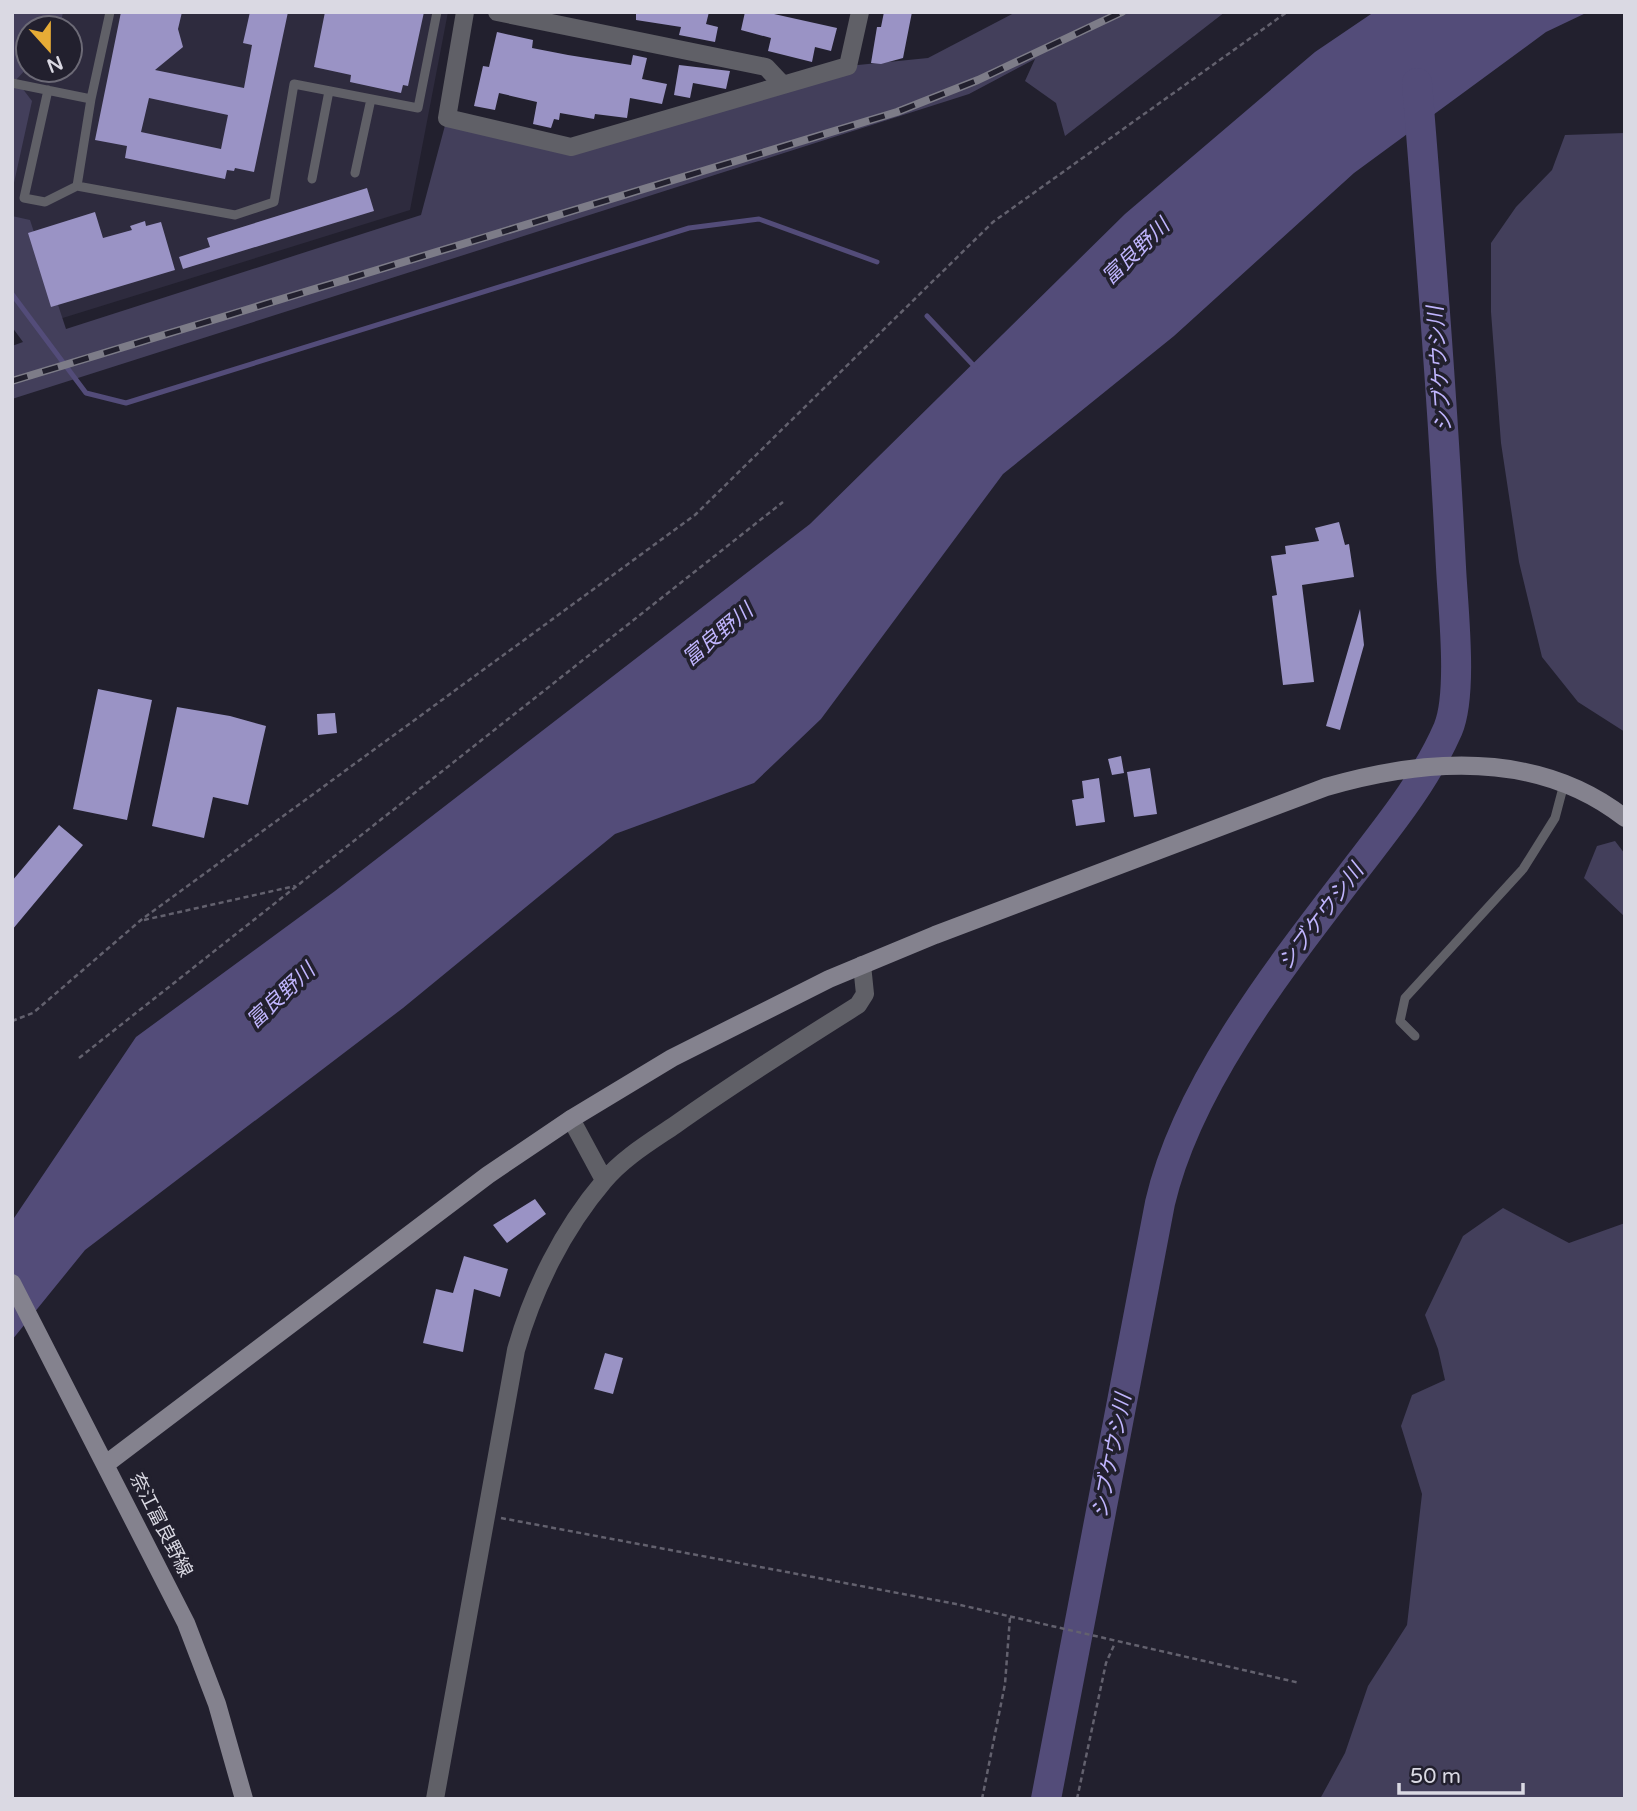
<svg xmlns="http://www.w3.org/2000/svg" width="1637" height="1811" viewBox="0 0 1637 1811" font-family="'Varela Round','Noto Sans JP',sans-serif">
	<rect width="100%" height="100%" fill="#22202e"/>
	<path fill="#2e2b3e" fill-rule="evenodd" d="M21,12H448L410,210L53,321L12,269V50ZM28,28H70V70H28Z"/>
	<path fill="#433f5b" d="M12,12H63L60,28H28V67L16,80L32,101L12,192Z
		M1016,12H1225L1065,136L1056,103L1025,81L1035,59L969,94L12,399V346L23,342L12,327V216L30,220L66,329L421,215L447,118L571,147L848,66L928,58Z
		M1625,133V732L1578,702L1542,657L1519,562L1501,443L1491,312V243L1516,207L1552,170L1565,135Z
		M1615,841L1625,854V917L1584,878L1597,846Z
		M1503,1208L1569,1243L1625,1223V1799H1320L1345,1753L1368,1686L1407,1625L1422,1494L1401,1426L1412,1395L1445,1380L1438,1349L1425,1315L1463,1236Z"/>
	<path fill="#534c79" d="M1374,12H1588L1546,32L1354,173L1174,336L1003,474L821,719L754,783L615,834L403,1008L85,1250L12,1340V1221L136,1037L335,891L810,524L1125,214L1315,52Z"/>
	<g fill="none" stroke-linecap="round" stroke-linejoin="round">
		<path stroke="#534c79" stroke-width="5" d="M12,294L86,393L126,403L689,228L759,219L877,262
			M927,316L975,367"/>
		<path stroke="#534c79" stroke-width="30" d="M1046,1799L1160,1203C1187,1086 1279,969 1351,875C1386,829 1424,784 1448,729C1463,693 1453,608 1451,567C1443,405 1430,244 1417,83"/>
	</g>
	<path fill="#9a93c5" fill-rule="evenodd" d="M121,12H182L178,29L183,47L155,70L244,88L252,45L243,43L250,12H288L254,172L235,168L234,171L227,170L225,179L125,158L127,146L95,140ZM149,98L228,115L221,149L141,132Z
		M325,12H424L408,86L403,85L401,93L350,82L351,75L314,67Z
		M636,12H709L706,24L718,27L715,42L679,35L681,27L636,20Z
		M745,12H765L837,28L831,51L815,47L812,62L768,51L771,38L741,30Z
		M884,12H912L903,58L881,64L871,63L877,27H881Z
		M497,32L533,40L532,48L568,55L631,65L633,55L647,58L642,79L667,84L662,104L630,98L627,118L595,114L594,119L560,113L559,120L554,119L551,128L533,124L537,102L499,93L495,110L474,106L483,66L489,67Z
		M679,65L730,71L726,89L693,83L690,98L674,95Z
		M367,188L374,211L183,269L179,257L210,247L207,238Z
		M95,212L103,238L132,230L130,226L145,221L146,226L161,222L175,270L51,307L28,233Z
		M1339,522L1345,545L1349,544L1354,577L1302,585L1314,682L1283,685L1272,596L1277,595L1271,556L1286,554L1285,546L1319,541L1315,528Z
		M1360,609L1364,645L1340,730L1326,726Z
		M98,689L152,700L127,820L73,809Z
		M177,707L230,716L266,726L248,805L213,797L204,838L152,826Z
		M335,713L337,733L318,735L317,714Z
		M1121,756L1124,773L1112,775L1108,759Z
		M1150,768L1157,814L1134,817L1127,772Z
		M1099,778L1105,822L1076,826L1072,800L1084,798L1082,781Z
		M59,825L83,845L12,930V881Z
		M535,1199L546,1214L507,1243L493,1225Z
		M464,1256L508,1269L500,1297L474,1289L463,1352L423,1343L436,1289L453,1293Z
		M605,1353L623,1358L613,1394L594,1389Z"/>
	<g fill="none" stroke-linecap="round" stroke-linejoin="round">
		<path stroke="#63616e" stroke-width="2.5" stroke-dasharray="5 3.5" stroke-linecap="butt" d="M144,920L295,886
			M12,1021L33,1013L141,920L695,515L993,222L1287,12
			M79,1058L783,502
			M501,1518L956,1604L1300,1683
			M982,1799L1005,1684L1010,1617
			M1077,1799L1106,1663L1115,1643"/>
		<path stroke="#606067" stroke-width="9" d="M12,83L91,99L77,186L235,215L274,202L294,84L418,108L437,12
			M48,90L24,198L45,202L77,186
			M91,99L110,12
			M355,173L371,99
			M312,179L329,91
			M1415,1036L1400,1021L1405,998L1523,869L1555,818L1564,784"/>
		<path stroke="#606067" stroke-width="18" d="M465,12L447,118L571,147L848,66L860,12
			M497,12L766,67L782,84
			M571,1119L604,1180
			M435,1799L516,1350C533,1290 563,1229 604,1181C623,1158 650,1142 675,1125C734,1083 796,1044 858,1005L865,994L862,965"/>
		<path stroke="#84828e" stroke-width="18" d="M12,1283L186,1623L217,1704L244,1799
			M106,1464L488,1175L571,1119L672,1058L829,979L935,935L1326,787C1426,758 1538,750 1625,818"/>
		<g stroke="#7d7c88" stroke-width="8">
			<path id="rail" d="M12,381L897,112L978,80L1122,12"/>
		</g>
		<use href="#rail" stroke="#22202e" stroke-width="5" stroke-dasharray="16" stroke-linecap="butt"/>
	</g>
	<g text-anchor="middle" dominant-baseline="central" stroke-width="7" stroke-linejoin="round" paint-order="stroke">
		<g font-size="19" fill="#dad9e3" stroke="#22202e">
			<text transform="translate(161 1525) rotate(63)">奈江富良野線</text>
		</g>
		<g font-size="21" font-style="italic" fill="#c0b5fe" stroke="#22202e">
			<text transform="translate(1136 252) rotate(-44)">富良野川</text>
			<text transform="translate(1440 369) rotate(-94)">シブケウシ川</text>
			<text transform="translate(718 635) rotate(-40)">富良野川</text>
			<text transform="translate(1321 917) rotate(-53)">シブケウシ川</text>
			<text transform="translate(281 996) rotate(-43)">富良野川</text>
			<text transform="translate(1112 1456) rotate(-79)">シブケウシ川</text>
		</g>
	</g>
	<rect width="1637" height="1811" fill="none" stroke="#dad9e3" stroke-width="28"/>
	<g transform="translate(49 49) rotate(159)"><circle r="33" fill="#22202e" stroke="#6c6a76" stroke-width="2"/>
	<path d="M0-5L12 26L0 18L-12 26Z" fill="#e7ac36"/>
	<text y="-10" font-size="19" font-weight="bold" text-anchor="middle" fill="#dad9e3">N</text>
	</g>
	<path d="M1399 1783v10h124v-10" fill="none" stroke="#dad9e3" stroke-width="3.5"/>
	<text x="1410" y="1783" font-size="21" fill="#dad9e3" stroke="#22202e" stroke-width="5" paint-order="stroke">50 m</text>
</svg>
